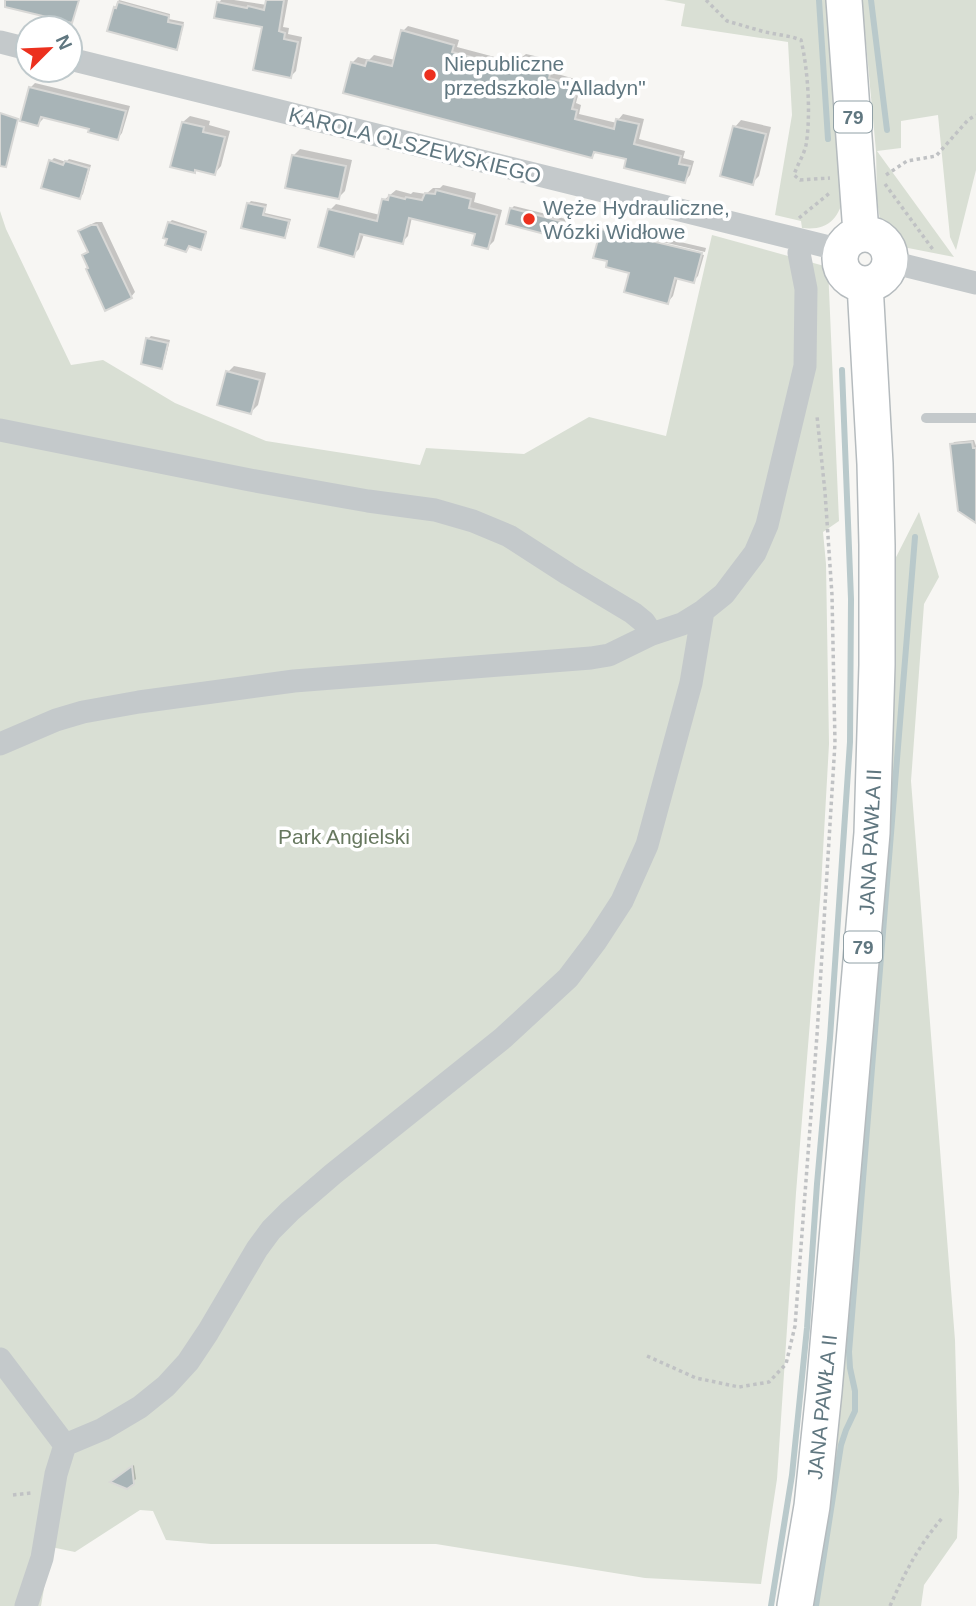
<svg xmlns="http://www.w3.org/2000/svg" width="976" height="1606" viewBox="0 0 976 1606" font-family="Helvetica,sans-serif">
	<rect width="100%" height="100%" fill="#f7f6f3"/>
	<path fill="#d9dfd4" d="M664,0H828L844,195C839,219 828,231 802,228L801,221L775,215L792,115L788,42L681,26L685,4Z
		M862,0H976V170L956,250L950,237L938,115L901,121V148L877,151L954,257L903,247L891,241L881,227L877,200L876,151Z
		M0,211L6,229L71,365L103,360L175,403L266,441L420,465L426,448L524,454L589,417L666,436L712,235L828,267L839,521L823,532L826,564L829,744L821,887L796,1193L777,1479L761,1584L645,1578L436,1544H211L166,1540L153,1511L140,1510L75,1552L51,1547L41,1606H0Z
		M919,512L939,577L924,604L911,781L955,1340L959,1492L957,1538L924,1585L921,1606H806L891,567Z"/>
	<path fill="#0003" d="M119,0L170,14L169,19L184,22L179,45L176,48L110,30L117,3Z
		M221,0H234L267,5L268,0H288L283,27L289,28L288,34L302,37L296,71L291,76L264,26L219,3Z
		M408,26L459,40L457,47L506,60L510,55L522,57L526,54L557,61L554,73L582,81L576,103L581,105L579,114L617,123L618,120L623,114L644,119L639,139L685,151L683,158L694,161L690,175L685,181L628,157L597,151L592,156L345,92L353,62L358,57L369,60L374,55L395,60L403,31Z
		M35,83L130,106L122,133L118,138L91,127L44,116L43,119L38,124L30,88Z
		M190,116L210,121L209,125L230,131L221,166L215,173L197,168L194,171L183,122Z
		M741,120L771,127L759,176L752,183L735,127Z
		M300,149L352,160L345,191L339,197L293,156Z
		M54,158L66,162L69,159L91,165L83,194L80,197L51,161Z
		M443,185L476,193L474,202L502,210L494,241L488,247L477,233L412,217L408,236L402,242L364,234L359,249L353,255L330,210L336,204L380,215L384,200L396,190L411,194L413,192L426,194L433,188H440Z
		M251,201L267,204L265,213L291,219L287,233L284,236L248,204Z
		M514,206L566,219L563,233L560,236L511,209Z
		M172,220L207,231L203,245L200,248L190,245L186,250L170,238L169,223Z
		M96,222H102L135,292L131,297L84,255L89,250L80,232L85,227Z
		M607,225L706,248L705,252L604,228Z
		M603,229V231L704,255L698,276L693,281L678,277L673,296L668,302L631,272L602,230Z
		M151,336L170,340L164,364L162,367L148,339Z
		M234,366L266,373L258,405L251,412L228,372Z
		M974,440L976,446V520L952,445L954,442Z
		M134,1465L136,1479L126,1487L115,1480Z"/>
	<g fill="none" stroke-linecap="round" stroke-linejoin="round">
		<path stroke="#b9c9cb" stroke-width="6" d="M819,0L828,139
			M871,0L887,130
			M771,1606L792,1475L807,1328L817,1184L830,1038L850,742L851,599L842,370
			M816,1606L841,1445L846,1430L855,1411V1391L850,1368L849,1352L915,537"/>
	</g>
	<path fill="#a8b4b7" stroke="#d8d8d6" stroke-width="2" d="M5,0H79L72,23L5,7Z
		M266,0H284L279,31L285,33L284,39L298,42L291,78L253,70L262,27L214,18L217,2L247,8L248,6L264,10Z
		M118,2L169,16L168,22L183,25L177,50L107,31L114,7L116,8Z
		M401,30L454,45L452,52L502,65L503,60L518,62L519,58L552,66L549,78L578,86L572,109L577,110L575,119L614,129L616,119L639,124L634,144L681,156L679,164L690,166L685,183L624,168L626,159L594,152L592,158L343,93L351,62L365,66L367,60L392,66Z
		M29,87L126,111L118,140L88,132L89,129L41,117L38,126L20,121Z
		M0,113L18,119L6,167L0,166Z
		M182,122L204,127L203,132L225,137L215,175L195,170V173L170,167Z
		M733,126L766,134L753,185L720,176Z
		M292,155L346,166L339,199L285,188Z
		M49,160L63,165L65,161L89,168L80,199L41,188Z
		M436,190L471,199L469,208L497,215L488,249L472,245L475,234L409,218L403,244L360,234L354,257L318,247L328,209L377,221L382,199L388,200L389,195L405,199L406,197L422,200L425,193L435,194Z
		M247,203L265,207L263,215L289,221L285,238L241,228Z
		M510,208L564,222L560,238L506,224Z
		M168,222L206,233L201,250L189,246L186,252L165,245L167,239L163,238Z
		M91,225H97L132,298L105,311L86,269L88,268L82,255L88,252L78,231Z
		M601,229L702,253L694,283L675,278L668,304L624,292L629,273L606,267L607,261L593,258Z
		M146,338L168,343L162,369L141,364Z
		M226,371L260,380L251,414L217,405Z
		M972,442L973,448H976V523L958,511L950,444Z
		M132,1466L134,1484L127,1489L110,1482Z"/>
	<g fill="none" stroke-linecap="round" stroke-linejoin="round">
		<g stroke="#b5bbbe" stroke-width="38">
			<path id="primary" d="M844,0L861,233
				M840 259a25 25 0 1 1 50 0a25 25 0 1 1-50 0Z
				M795,1606L812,1506L824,1391L872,833L877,665V545L875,464L865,284"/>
		</g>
		<path stroke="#c0c2c4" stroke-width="3.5" stroke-dasharray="3.5 3.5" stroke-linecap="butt" d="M706,0L727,21L765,32L792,37L801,40C808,69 811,116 806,145C804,155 797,165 794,175L800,180L830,178
			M886,175L907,161L936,156L968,120L976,115
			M885,184L934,251
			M799,218L831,192
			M647,1356L696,1378L739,1387L769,1382L786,1364L795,1326L817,1035L835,743L832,595L825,492L817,416
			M13,1495L31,1493
			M890,1606C905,1572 919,1545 943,1517"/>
		<path stroke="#c4c9cb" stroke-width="10" d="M926,418H976"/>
		<path stroke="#c4c9cb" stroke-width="23" d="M0,42L28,49
			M70,59L841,250
			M891,262L976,283
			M0,430L250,480L368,501L435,510L473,521L509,536L568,574L633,613L644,622L652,634
			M0,744L56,720L83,712L139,702L294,681L591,658L609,655L652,634L682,624L703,611L724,594L755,553L767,525L805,366L806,289L799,253
			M0,1359L65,1445L56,1474L42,1558L26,1606
			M65,1445L103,1429L140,1407L166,1386L188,1362L208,1332L257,1249L271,1230L290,1211L333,1174L503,1038L568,978L596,941L622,901L647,845L691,683L703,611"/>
		<use href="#primary" stroke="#fff" stroke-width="35"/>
	</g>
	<g fill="#ec301e" stroke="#fff" stroke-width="2.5">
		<circle cx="430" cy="75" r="7"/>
		<circle cx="529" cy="219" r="7"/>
	</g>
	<g text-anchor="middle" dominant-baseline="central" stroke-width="7" stroke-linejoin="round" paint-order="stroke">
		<g fill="#fff" stroke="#90a0a6" stroke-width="2">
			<rect x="834" y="101.5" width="38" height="31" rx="5"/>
			<rect x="844" y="931.5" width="38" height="31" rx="5"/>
		</g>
		<g font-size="19" font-weight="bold" fill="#607780">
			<text x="853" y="117">79</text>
			<text x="863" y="947">79</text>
		</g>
		<g font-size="21" fill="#607780" stroke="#fff" text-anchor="start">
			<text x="444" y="63">Niepubliczne<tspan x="444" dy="24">przedszkole "Alladyn"</tspan></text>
			<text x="543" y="207">Węże Hydrauliczne,<tspan x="543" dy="24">Wózki Widłowe</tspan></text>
		</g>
		<g font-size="21" fill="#607780" stroke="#fff">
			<text transform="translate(415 145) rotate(14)">KAROLA OLSZEWSKIEGO</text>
			<text transform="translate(870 842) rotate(-87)">JANA PAWŁA II</text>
			<text transform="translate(822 1407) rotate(-84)">JANA PAWŁA II</text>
		</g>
		<g font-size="21" fill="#67785f" stroke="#fff">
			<text x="344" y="836">Park Angielski</text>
		</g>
	</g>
	<g transform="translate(49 49) rotate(66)"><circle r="33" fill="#ffffff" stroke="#bfc9cc" stroke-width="2"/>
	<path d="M0-5L12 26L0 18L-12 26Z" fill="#ec301e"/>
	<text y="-10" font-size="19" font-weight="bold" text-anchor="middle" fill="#607780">N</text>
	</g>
</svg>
